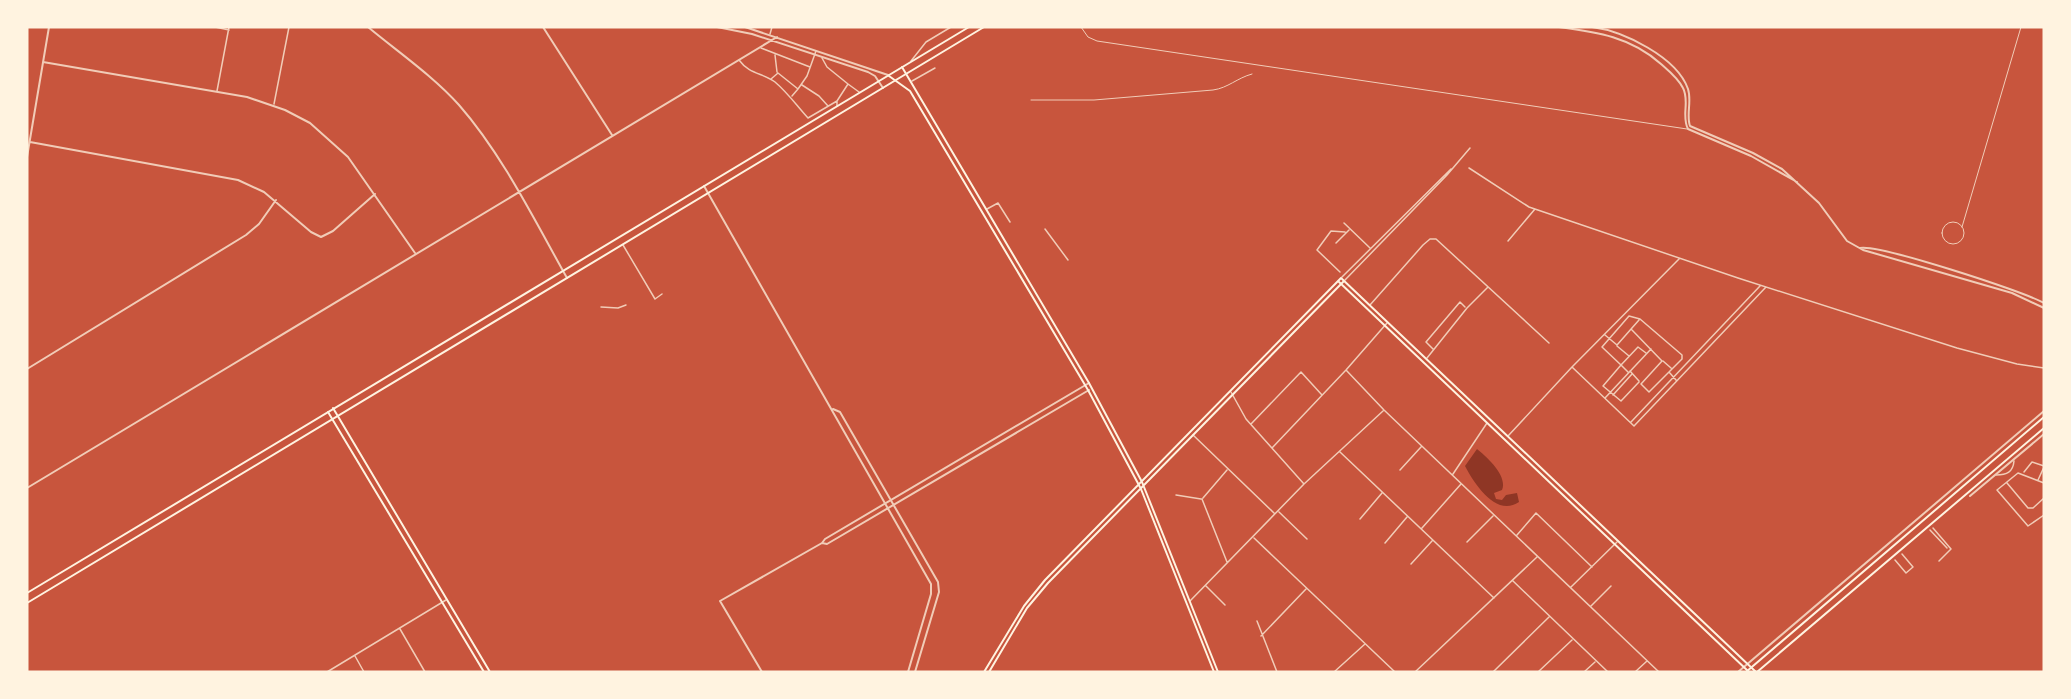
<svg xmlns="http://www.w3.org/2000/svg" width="2071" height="699" viewBox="0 0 2071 699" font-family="'Work Sans',sans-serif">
	<rect width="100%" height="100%" fill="#c8553d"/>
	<path fill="#8f3625" d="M1477,449C1487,457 1508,476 1502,490L1494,493L1496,499L1502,500L1506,495L1517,493L1519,502C1496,518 1474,483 1465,466Z"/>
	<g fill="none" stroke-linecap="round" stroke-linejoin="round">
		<path stroke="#f1ccb7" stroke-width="1" d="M1081,27L1088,37L1097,41L1687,129
			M1031,100H1094L1213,90C1228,88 1237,78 1252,74
			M1942 233a11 11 0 1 1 22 0a11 11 0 1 1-22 0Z
			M1962,227L2021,27"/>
		<path stroke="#f1ccb7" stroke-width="1.5" d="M215,27L229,30
			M770,34L772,27
			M761,48L810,67
			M775,55L777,72
			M822,58L827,67L848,84L837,101V106
			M739,60C749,74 763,73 775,82C788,93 797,106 808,118L837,101
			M911,61L926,42L951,27
			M771,79L778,73L798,89L807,76L816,51
			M912,81L935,68
			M848,84L859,92
			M802,85L819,96L828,106
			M217,91L229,27
			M792,96L798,89
			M274,104L289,27
			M1469,168L1529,207L1738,278L1957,348L2017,364L2044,368
			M987,209L998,203L1010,222
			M1344,223L1370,248
			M1045,229L1068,260
			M1508,241L1535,209
			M1336,243L1349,230
			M623,245L655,299L662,294
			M1679,259L1572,367L1634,426L1766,287
			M1340,272L1317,250L1331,231L1345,232
			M1342,277L1451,169
			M1345,280L1447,175L1470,148
			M1370,305L1423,245L1430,239H1436L1549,343
			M601,307L618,308L626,305
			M1632,330L1662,361L1641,384L1649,392L1682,359V355L1640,319L1629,316L1602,347L1621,365L1603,386L1621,401L1639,382
			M1605,335L1617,345L1639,320
			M1617,346L1629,356
			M1433,349L1426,342L1460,302L1465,307
			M1427,358L1467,308L1488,287
			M1663,361L1671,368
			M1346,370L1384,410L1659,672
			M1630,371L1639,381
			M1628,372L1621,365L1638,347L1646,353
			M1669,372L1676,380
			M1231,392L1246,419L1304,484
			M1613,395L1632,374
			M1605,398L1651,349
			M1631,422L1760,286
			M1251,424L1301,372L1322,395
			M1193,435L1274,513
			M1508,436L1572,367
			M1272,448L1346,370L1387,323
			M1340,452L1494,598
			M1400,470L1421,447
			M2024,472L2032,462L2044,466
			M1453,474L1487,423
			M1996,475C2007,475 2013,472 2014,461
			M2038,480L2044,467
			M2007,483L2028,508H2033L2044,498
			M2044,483L2018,473L1997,490L2028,526L2044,515
			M1176,495L1201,499
			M1203,498L1227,470
			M1202,499L1227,562
			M1279,512L1307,539
			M1360,519L1382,493
			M1422,528L1461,484
			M1933,528L1951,549L1939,561
			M1930,530L1947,548
			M1517,535L1536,513L1592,567
			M1254,538L1395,672
			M1467,542L1493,516
			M1385,543L1407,517
			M1895,560L1906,573L1913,567L1902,554
			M1411,564L1432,541
			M1513,581L1608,672
			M1206,586L1225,605
			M1571,587L1617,542
			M1190,601L1304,484L1383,411
			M1591,606L1611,586
			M1257,621L1277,672
			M400,629L425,672
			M1261,636L1306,589
			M355,656L364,672
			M327,672L446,600
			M1334,672L1365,644
			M1415,672L1537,557
			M1493,672L1549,617
			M1538,672L1572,640
			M1584,672L1595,662
			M1635,672L1647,661"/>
		<path stroke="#f1ccb7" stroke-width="2" d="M368,27C398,52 433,76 459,105C502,154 535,221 567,278
			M543,27L612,135
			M717,27L752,34L868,72L875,76L883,88
			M745,27L888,75
			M1559,27C1597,32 1631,37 1661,64C1669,71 1678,78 1683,88C1690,101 1681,116 1688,129L1751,156L1797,182
			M1592,27C1623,31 1677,57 1688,89C1692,101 1686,115 1690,126L1753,153L1782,169L1819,203L1847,241L1863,250L2012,293L2044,308
			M43,62L247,97L285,110L310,123L348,157L415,253
			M30,142L238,180L264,192L311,232L321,237L333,231L375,194
			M27,157L49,27
			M704,186L931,584V594L908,672
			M1860,248C1878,244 2023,291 2044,303
			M27,369L246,235L259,224L276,200
			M833,409L840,412L938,582L939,592L915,672
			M27,488L777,37
			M1970,496L2044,434
			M822,543L827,544L1089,390
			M762,672L720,601L822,543L825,539L1089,383
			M1738,672L2044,411"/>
		<path stroke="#fff3e0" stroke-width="2" d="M902,67L1089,383L1142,482L1218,672
			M889,76L910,91L1088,390L1141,489L1214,672
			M1338,281L1749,672
			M333,408L490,672
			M328,412L484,672
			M984,672L1024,606L1045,580L1341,278L1756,672
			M989,672L1027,608L1048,583L1344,281"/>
		<path stroke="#fff3e0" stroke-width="2" d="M27,593L969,27
			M27,603L984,27
			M1746,672L2044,417
			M1757,672L2044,428"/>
	</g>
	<rect width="2071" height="699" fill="none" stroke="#fff3e0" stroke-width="57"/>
</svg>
